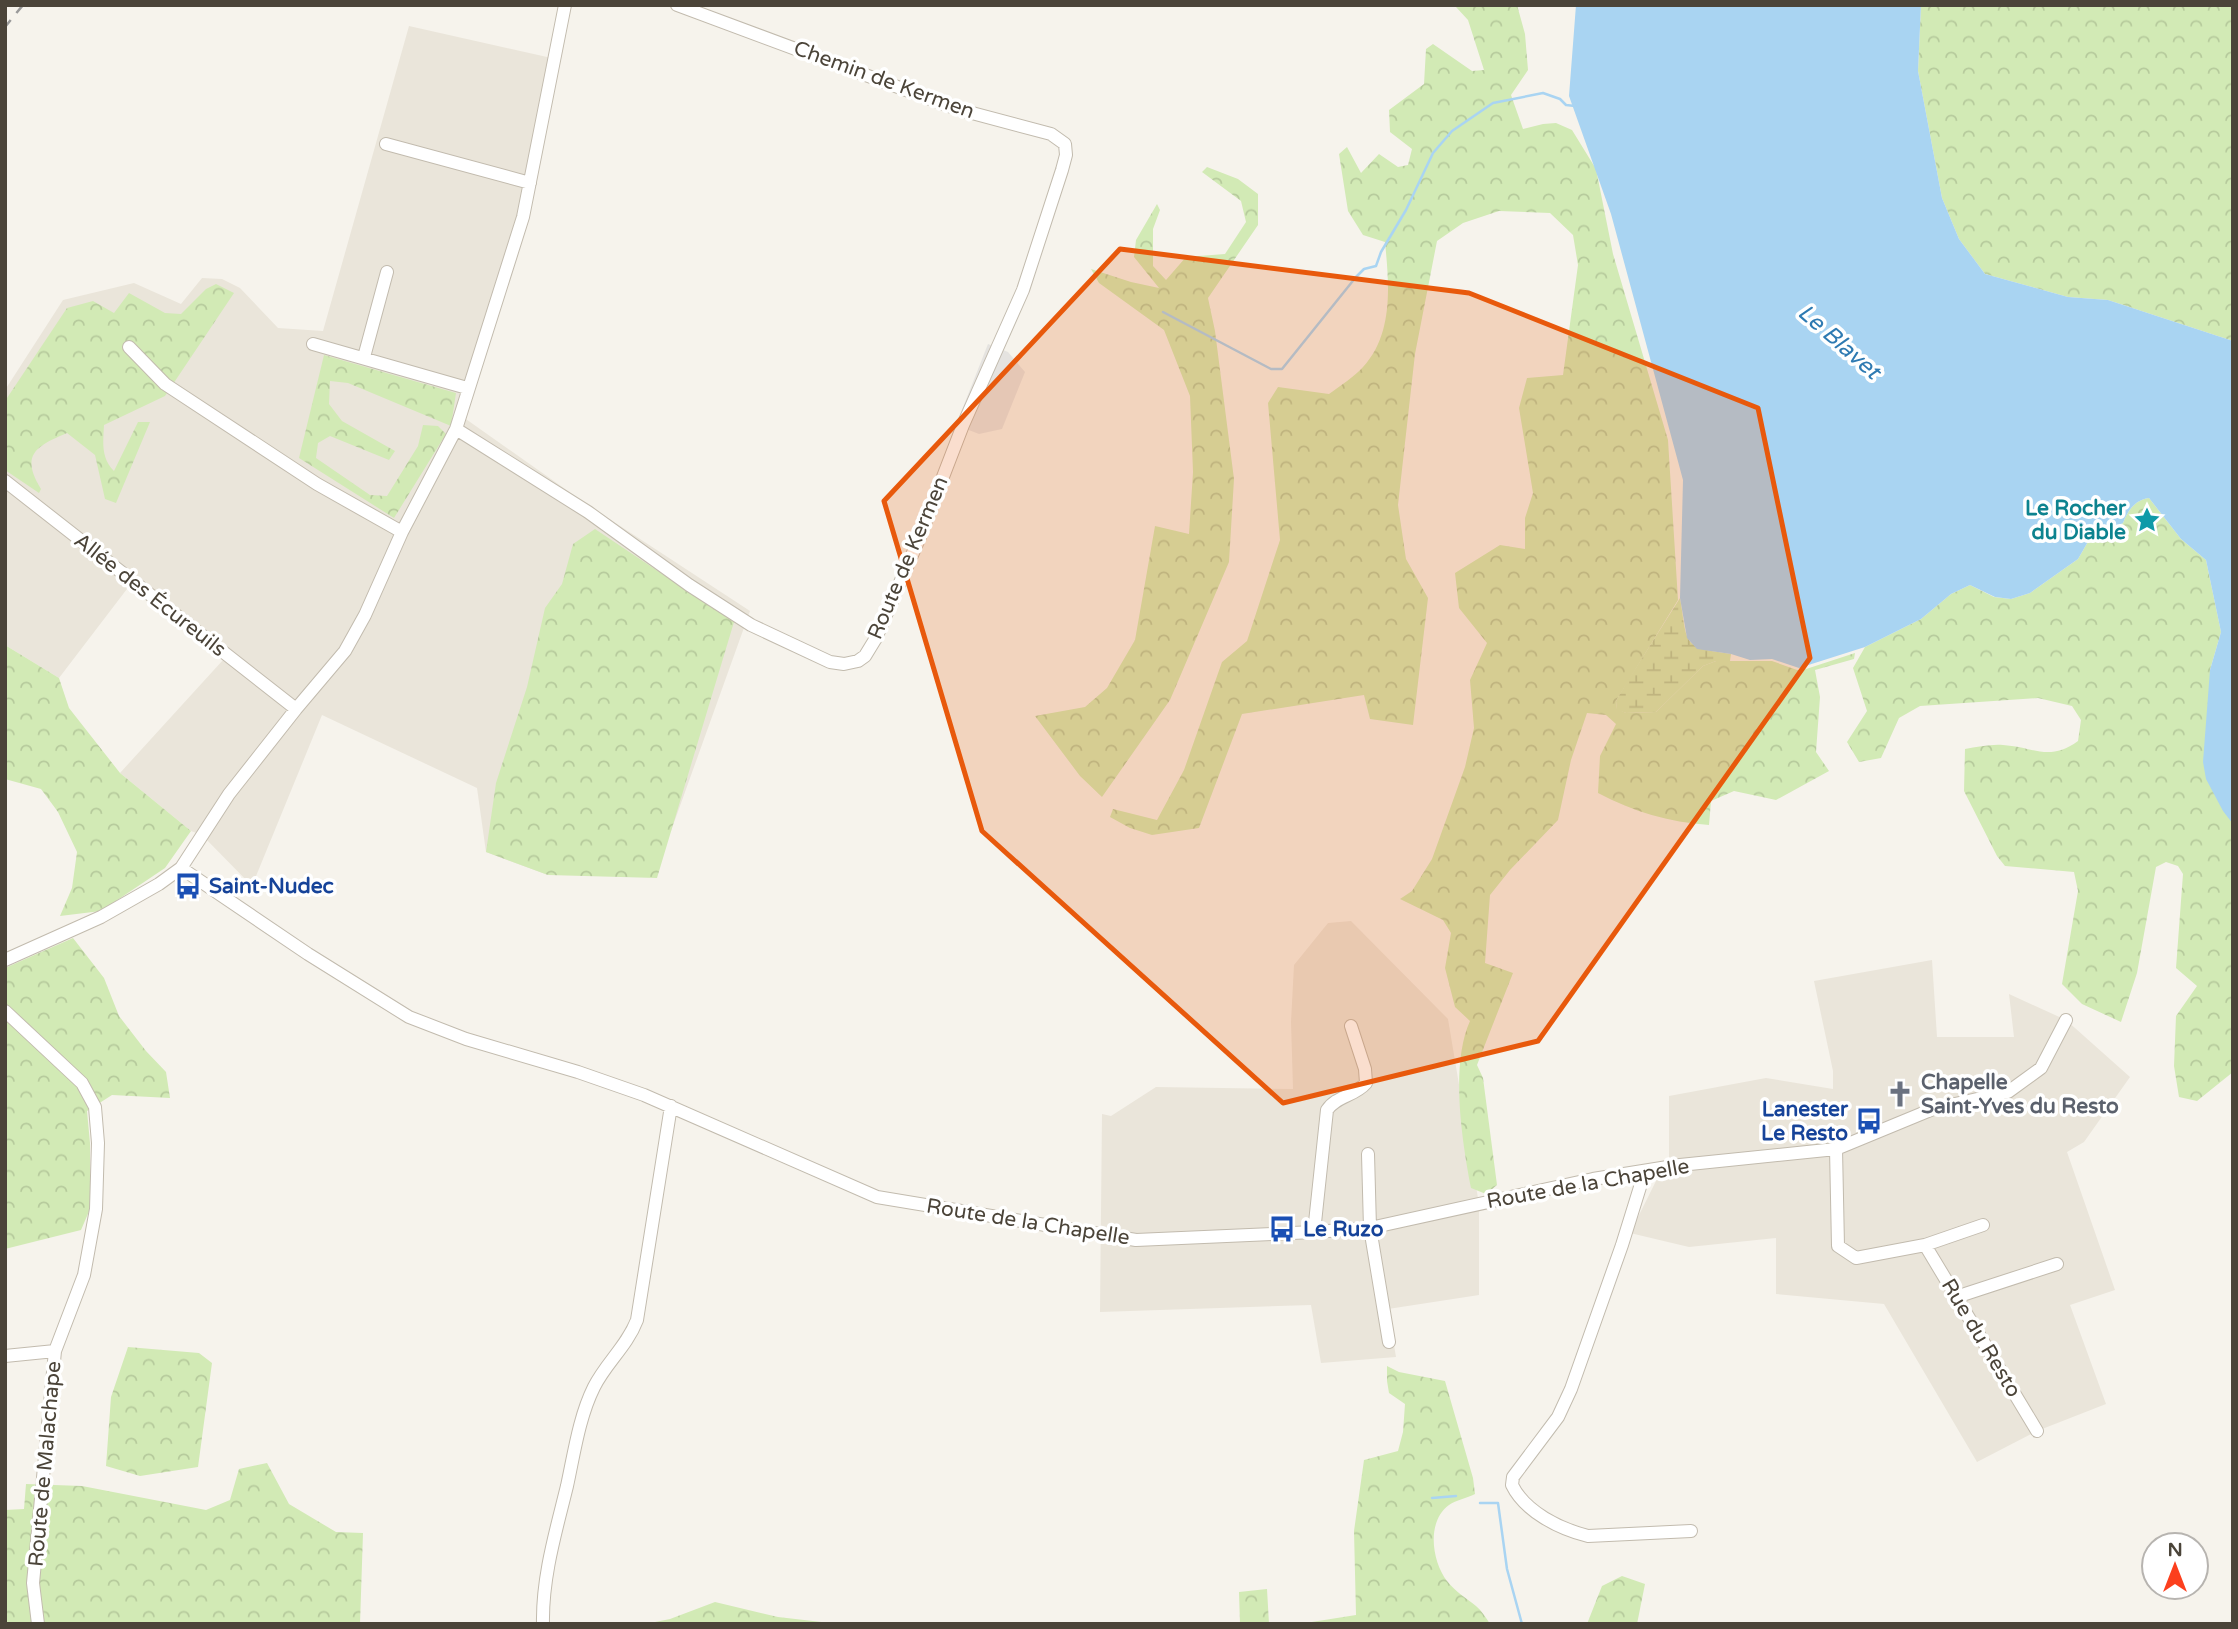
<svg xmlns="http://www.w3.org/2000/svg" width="2238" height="1629" viewBox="0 0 2238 1629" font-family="'Varela Round',sans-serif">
	<defs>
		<pattern id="forest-crowns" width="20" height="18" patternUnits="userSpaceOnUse" patternTransform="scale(1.75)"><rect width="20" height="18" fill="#d2eab5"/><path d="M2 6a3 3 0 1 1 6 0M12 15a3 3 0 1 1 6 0" fill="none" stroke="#b6ca9c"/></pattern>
		<pattern id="wetland-marsh" width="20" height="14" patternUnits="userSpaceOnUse" patternTransform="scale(1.75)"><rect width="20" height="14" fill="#d2eab5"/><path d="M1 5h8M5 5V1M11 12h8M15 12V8" fill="none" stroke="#b6ca9c"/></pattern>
	</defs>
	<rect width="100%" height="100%" fill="#f6f3ec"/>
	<path fill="#eae5da" d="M409,26L556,59L523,217L463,417L585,503L750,611L671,831L548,875L486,852L477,788L322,715L252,886L202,835L191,831L120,773L223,660L130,585L59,678L5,645V390L63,300L134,283L181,304L202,278L222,279L240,288L278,328L323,331Z
		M1351,921L1448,1019L1479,1204V1295L1388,1309L1396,1357L1321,1363L1311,1305L1100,1312L1102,1114L1111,1116L1156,1087L1293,1089L1291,1022L1294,965L1328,923Z
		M1932,960L1937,1037H2014L2009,994L2066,1020L2130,1077L2084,1142L2067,1152L2115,1290L2070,1305L2106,1404L2037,1431L1977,1462L1884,1304L1776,1294V1238L1689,1247L1630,1233L1660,1173L1669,1160V1096L1766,1078L1833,1089V1071L1814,981Z"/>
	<path fill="url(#forest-crowns)" d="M1429,5H1517L1525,34L1528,70L1511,95L1523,129L1543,124L1556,123L1572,130L1596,169L1613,254L1668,440L1678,600L1616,701L1617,709L1626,713L1656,712L1703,666L1716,661H1772L1800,671L1855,653L1854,659L1815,670L1820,697L1816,752L1829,771L1776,800L1734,791L1711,801L1709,825C1668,822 1634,812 1598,793L1600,756L1616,724L1606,715L1587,713L1571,760L1558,820L1510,870L1490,895L1485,963L1513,973L1477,1065L1483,1078L1497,1185L1486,1194L1471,1188C1462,1141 1450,1065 1470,1021L1455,1007L1445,968L1451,933L1443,920L1400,899L1412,891L1432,859L1465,767L1474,728L1470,680L1487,643L1459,608L1455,573L1500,545L1525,549V518L1533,493L1519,408L1527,378L1563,375L1578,265L1573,235L1550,213L1499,211L1463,223L1437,241L1415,354L1398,505L1406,559L1428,598L1413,725L1370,719L1364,695L1242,714L1199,828L1152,835L1130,828L1110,817L1113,809L1157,820L1184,770L1222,662L1247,641L1280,540L1268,403L1278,387L1329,394C1340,386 1354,377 1363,367C1394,333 1389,284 1385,242L1363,235L1348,211L1339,154L1347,147L1361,173L1379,154L1398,167L1408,165L1412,149L1390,132L1389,110L1424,84L1426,49L1433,44L1472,71L1484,70L1468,20L1456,7Z
		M1921,5H2233V341L2108,300L2068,297L1985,274L1959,239L1942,198L1918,71Z
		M1207,167L1238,179L1258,194V225L1208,298L1215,331L1234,479L1229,562L1170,700L1102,797L1080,776L1035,716L1085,707L1107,688L1135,640L1155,526L1189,534L1193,472L1190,396L1164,330L1099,283L1091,269L1131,282L1159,288L1134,257L1136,240L1157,204L1160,210L1153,229V266L1166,280L1186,257L1225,254L1246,222L1241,201L1202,172Z
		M216,284L234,293L165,396L104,425C103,443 101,458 114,471L138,422H150L116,503L105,499L95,455L67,433C36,446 20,455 41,489L39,493L5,470V401L67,308L93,301L114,313L129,293L165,313L181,314L206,289Z
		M324,355L456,393L451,426L348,383L330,381L329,404L342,421L395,451L389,460L330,436L318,443L316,458L370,495L387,496L418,446L423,425L438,426L446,434L394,518L299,458Z
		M2149,498L2181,539L2206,560L2221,632L2210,670L2233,824V1072L2197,1101L2179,1097L2174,1066L2176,1016L2197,986L2176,968L2183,874L2178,866L2166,862L2156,867L2137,973L2121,1022L2082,1004L2062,984L2078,891L2074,872L2005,866L1997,856L1964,791L1965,749C1977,747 1991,744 2003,745C2034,747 2049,762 2078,741L2081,720L2072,706L2038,698L1920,706L1899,718L1881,758L1859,762L1847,742L1867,711L1853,668L1865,647L1921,619L1951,594L1970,585L1994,597L2011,599L2030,593L2078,559L2089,540L2123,523C2128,510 2135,500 2149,498Z
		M595,529L734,622L657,878L548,875L486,852L496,783L527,687L545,608L562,584L573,544Z
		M5,645L59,678L69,708L120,773L191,831L165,868L101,911L60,916L72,888L77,852L58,812L41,789L5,779Z
		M73,938L104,978L119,1016L146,1051L166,1072L170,1098L112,1095L87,1111L90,1143V1209L81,1230L5,1249V968Z
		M128,1347L199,1353L212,1363L198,1467L140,1476L106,1466L111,1397Z
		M1387,1366L1399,1372L1445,1381L1473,1478L1475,1494C1467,1498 1456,1500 1449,1505C1426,1522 1432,1561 1447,1581C1456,1592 1466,1598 1476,1606C1482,1611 1486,1618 1490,1624H1299L1356,1615L1354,1531L1364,1460L1398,1451L1403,1432L1405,1404L1389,1393L1387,1381Z
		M267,1463L289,1504L336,1532L363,1533L360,1624H5V1510L24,1509L26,1484L82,1486L206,1510L230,1500L239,1469Z
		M1622,1576L1645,1584L1637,1624H1587L1602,1586Z
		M1267,1589L1269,1624H1240L1239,1592Z
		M715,1602L778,1617L839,1624H645L670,1619Z"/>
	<path fill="url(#wetland-marsh)" d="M1680,598C1688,645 1681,647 1731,654L1730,661H1716L1703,666L1656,712L1626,713L1617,710L1616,701L1627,682Z"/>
	<path fill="#e5e3e0" d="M988,344L1008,352L1025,372L1002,429L979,434L956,425Z"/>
	<path fill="#a9d4f2" d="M1576,5H1921L1918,71L1942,198L1959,239L1985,274L2068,297L2108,300L2233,341V824L2223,811L2206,779L2203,762L2210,670L2221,632L2206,560L2181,539L2149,498C2135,500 2128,510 2123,523L2089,540L2078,559L2030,593L2011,599L1995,597L1970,585L1951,594L1921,619L1865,647L1799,668L1772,659L1750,660L1731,654L1697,649L1687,638L1680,598L1683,480L1611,214L1569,96Z"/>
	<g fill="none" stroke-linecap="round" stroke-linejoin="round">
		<path stroke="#a9d4f2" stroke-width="2.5" d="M1163,312L1271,369H1282L1356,277L1364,269L1376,266L1381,252L1406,210L1433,153L1452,131L1493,103L1543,93L1560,99L1566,105L1575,106
			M1432,1498L1456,1496
			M1480,1503H1498L1507,1569L1522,1624"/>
		<g stroke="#c2bbae" stroke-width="14">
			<path id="minor" d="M386,144L530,183
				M313,344L467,388
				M129,347L165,384L317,484L402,532
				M364,357L387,272
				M456,429L588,512L689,585L751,625L830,662L844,664L858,661L865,656L876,638L919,539L963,425L1023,290L1062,170L1066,155L1065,144L1051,134L957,109L677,5
				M5,481L296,709
				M181,868L308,954L409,1017L466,1039L578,1072L644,1095L877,1197L1136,1240L1314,1232L1370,1228L1593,1179L1680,1165L1836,1149L1933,1109L2008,1092L2041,1068L2066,1020
				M5,960L101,917L159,884L181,868L229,794L296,709L345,651L365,615L402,532L456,429L523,217L565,5
				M5,1011L82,1083L95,1107L98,1143L96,1209L84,1275L55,1351L33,1583L38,1624
				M1836,1149L1838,1246L1856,1258L1925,1245L1983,1225
				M1368,1154L1370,1228L1389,1342
				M1645,1171L1622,1245L1571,1389L1558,1417L1513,1477L1512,1485C1525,1512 1560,1529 1588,1536L1691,1531
				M1314,1232L1327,1110C1336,1096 1355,1096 1366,1083L1365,1069L1351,1026
				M1925,1245L2037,1431
				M1956,1297L2057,1264
				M5,1356L55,1351
				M543,1624C542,1577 556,1531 567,1486C574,1454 579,1417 594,1387C606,1363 627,1346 637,1320L671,1106"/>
		</g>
		<use href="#minor" stroke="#fff" stroke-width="12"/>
		<path stroke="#9a9a9a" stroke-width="2.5" stroke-dasharray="9 9" stroke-linecap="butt" d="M5,27L23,5"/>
	</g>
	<path fill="#e8590c" fill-opacity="0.2" stroke="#e8590c" stroke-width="5" stroke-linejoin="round" d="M1120,249L1469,293L1758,408L1810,658L1538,1041L1283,1103L982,831L884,501Z"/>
	<defs>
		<g id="sight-bare" transform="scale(2.1)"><path d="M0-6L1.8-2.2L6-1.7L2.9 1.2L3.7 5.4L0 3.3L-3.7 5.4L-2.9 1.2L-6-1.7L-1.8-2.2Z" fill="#0f9aa8" stroke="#fff" stroke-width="2.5" paint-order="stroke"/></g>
		<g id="bus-bare" transform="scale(2.1)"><path d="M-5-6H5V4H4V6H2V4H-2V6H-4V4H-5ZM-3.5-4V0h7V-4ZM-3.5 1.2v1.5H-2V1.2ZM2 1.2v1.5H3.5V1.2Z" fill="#1a4fb4" stroke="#fff" stroke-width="2.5" paint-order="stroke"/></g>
		<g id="church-bare" transform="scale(2.1)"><path d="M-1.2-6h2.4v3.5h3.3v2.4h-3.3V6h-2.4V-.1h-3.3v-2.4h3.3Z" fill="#6b7280" stroke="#fff" stroke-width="2.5" paint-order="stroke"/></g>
	</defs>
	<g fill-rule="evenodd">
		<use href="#sight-bare" x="2147" y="520"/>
		<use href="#bus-bare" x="188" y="886"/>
		<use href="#church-bare" x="1900" y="1094"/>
		<use href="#bus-bare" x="1869" y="1121"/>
		<use href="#bus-bare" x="1282" y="1229"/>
	</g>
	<g text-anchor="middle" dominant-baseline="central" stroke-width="7" stroke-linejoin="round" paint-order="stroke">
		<g font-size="21" fill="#4b4439" stroke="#fff">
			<text transform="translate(884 80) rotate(20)">Chemin de Kermen</text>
			<text transform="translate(908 558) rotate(-67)">Route de Kermen</text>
			<text transform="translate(150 595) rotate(38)">Allée des Écureuils</text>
			<text transform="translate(1588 1184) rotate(-10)">Route de la Chapelle</text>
			<text transform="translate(1028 1222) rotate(9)">Route de la Chapelle</text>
			<text transform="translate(1981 1338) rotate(59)">Rue du Resto</text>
			<text transform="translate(45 1464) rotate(-85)">Route de Malachape</text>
		</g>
		<g font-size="21" font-weight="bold" fill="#0d838f" stroke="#fff" text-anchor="end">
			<text x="2126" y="508">Le Rocher<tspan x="2126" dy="24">du Diable</tspan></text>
		</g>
		<g font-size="21" font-weight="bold" fill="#164399" stroke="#fff" text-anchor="start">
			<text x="209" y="886">Saint-Nudec</text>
			<text x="1848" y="1109" text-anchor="end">Lanester<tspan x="1848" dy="24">Le Resto</tspan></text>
			<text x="1303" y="1229">Le Ruzo</text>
		</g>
		<g font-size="21" font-weight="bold" fill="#5b616d" stroke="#fff" text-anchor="start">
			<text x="1921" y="1082">Chapelle<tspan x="1921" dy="24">Saint-Yves du Resto</tspan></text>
		</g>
		<g font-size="23" font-style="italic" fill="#2e7ab2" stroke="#fff">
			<text transform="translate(1839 342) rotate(41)">Le Blavet</text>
		</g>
	</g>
	<rect width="2238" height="1629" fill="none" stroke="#4b4439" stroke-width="14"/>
	<g transform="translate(2175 1566)"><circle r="33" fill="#ffffff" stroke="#b7b4b0" stroke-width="2"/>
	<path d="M0-5L12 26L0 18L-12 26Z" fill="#fc3f1d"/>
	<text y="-10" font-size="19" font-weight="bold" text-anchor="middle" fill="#4b4439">N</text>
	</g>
</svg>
